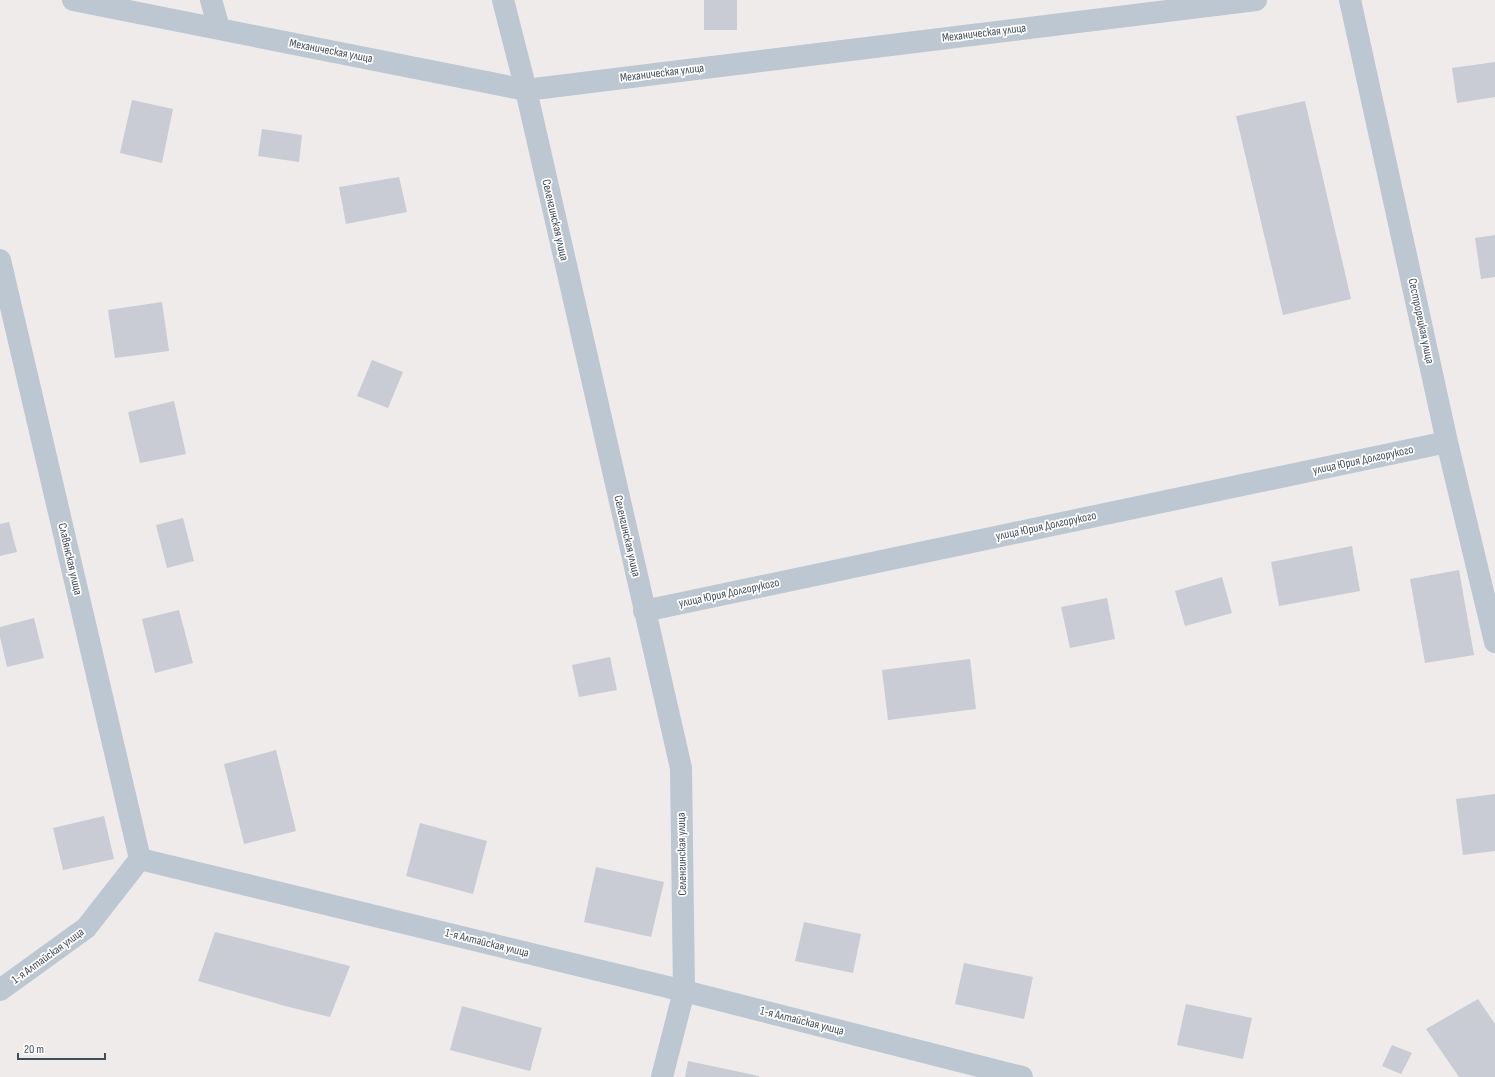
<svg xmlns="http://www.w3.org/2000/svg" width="1495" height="1077" viewBox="0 0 1495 1077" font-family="'Sofia Sans Condensed',sans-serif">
	<rect width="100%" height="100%" fill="#eeebea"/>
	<path fill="#c9ccd4" d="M704,0H737V30H704Z
		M1495,62V97L1457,103L1452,68Z
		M132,100L173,109L162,163L120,153Z
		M1305,101L1351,299L1283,315L1236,116Z
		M262,129L302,135L299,162L258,156Z
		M399,177L407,212L346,224L339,187Z
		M1495,235V277L1481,279L1475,238Z
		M162,302L169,351L115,358L108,310Z
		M372,360L403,372L388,408L357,396Z
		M174,401L186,454L140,463L128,412Z
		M183,518L194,561L167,568L156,525Z
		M9,522L17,552L0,556V524Z
		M1352,546L1360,591L1279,606L1271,562Z
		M1459,570L1474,655L1425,663L1410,579Z
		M1222,577L1232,613L1185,626L1175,591Z
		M1107,598L1115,639L1070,648L1061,607Z
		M179,610L193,663L155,673L142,619Z
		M34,618L44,658L7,667L0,637V627Z
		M610,657L617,690L579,697L572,665Z
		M970,659L976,709L888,720L882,670Z
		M276,750L296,831L244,844L224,764Z
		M1495,794V851L1463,855L1456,799Z
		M104,816L114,859L63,870L53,828Z
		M420,823L487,841L473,894L406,876Z
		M596,867L664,882L651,937L584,922Z
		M804,922L861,934L853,973L795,961Z
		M215,932L350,966L330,1017L285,1006L198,981Z
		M964,963L1033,977L1024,1019L955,1004Z
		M1478,999L1495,1024V1077H1459L1426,1029Z
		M1186,1004L1252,1018L1243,1059L1177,1045Z
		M462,1006L542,1028L530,1071L450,1050Z
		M1392,1045L1412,1053L1401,1074L1382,1066Z
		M688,1061L759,1076V1077H685Z"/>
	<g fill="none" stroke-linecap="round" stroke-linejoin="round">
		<path stroke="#bcc7d2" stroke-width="22" d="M73,0L526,90L1256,0
			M211,0L219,28
			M503,0L526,90L681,768L684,991L662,1077
			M1350,0L1447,442L1495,642
			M0,260L140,859
			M644,611L1447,442
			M0,990L86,928L140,859L684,991L1022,1077"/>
	</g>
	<g text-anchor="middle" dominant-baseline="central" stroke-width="3.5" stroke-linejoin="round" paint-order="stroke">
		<g font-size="12" fill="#424d5a" stroke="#fff">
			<text transform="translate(984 33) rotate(-7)">Механическая улица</text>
			<text transform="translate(331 51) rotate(11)">Механическая улица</text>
			<text transform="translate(662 73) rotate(-7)">Механическая улица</text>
			<text transform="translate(555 220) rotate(77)">Селенгинская улица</text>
			<text transform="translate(1421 321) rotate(78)">Сестрорецкая улица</text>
			<text transform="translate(1363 460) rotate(-12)">улица Юрия Долгорукого</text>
			<text transform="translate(1046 526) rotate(-12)">улица Юрия Долгорукого</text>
			<text transform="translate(627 536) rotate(77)">Селенгинская улица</text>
			<text transform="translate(70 559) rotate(77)">Славянская улица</text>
			<text transform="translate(729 593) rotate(-12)">улица Юрия Долгорукого</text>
			<text transform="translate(682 854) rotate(-91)">Селенгинская улица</text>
			<text transform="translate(487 943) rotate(14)">1-я Алтайская улица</text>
			<text transform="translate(48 956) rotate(-36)">1-я Алтайская улица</text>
			<text transform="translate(802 1021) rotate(14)">1-я Алтайская улица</text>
		</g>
	</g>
	<path d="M18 1053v6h87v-6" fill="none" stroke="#424d5a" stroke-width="2"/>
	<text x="24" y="1053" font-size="12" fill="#424d5a" stroke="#ffffff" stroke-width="3" paint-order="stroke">20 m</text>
</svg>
